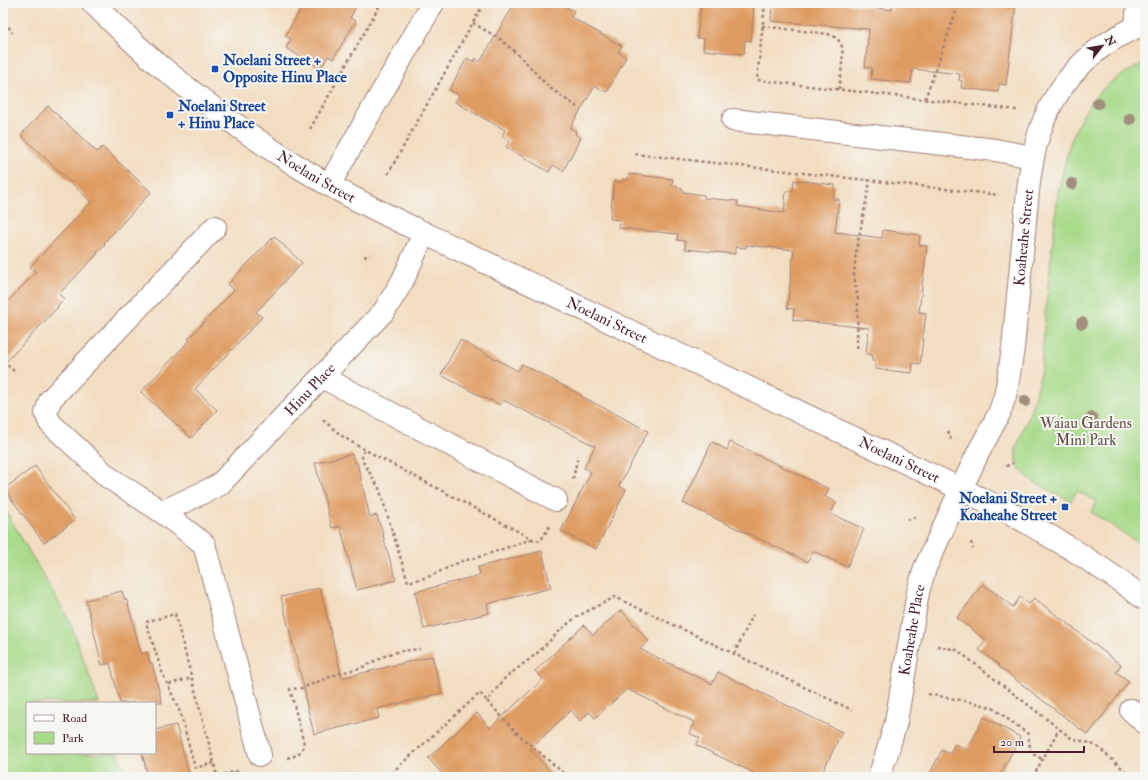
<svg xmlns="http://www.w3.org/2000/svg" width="1148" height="780" viewBox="0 0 1148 780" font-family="'IM FELL Double Pica',serif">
	<rect width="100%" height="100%" fill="#f6f6f2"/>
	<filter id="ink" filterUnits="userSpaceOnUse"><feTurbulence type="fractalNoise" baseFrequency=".025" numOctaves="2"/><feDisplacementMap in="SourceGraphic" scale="8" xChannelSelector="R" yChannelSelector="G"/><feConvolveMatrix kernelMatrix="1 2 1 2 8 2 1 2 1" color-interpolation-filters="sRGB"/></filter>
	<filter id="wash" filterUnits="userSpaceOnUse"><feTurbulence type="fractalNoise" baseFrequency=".012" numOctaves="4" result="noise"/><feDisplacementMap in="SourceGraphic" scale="16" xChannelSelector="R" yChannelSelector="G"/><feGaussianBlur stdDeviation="0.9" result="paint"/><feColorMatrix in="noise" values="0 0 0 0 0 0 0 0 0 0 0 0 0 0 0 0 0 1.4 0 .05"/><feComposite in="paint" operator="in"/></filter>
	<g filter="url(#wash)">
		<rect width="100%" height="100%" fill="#f2ddc0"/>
		<path fill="#a7da89" stroke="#787c5a" d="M1145,63V548L1134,540L1091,512L1096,501L1077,491L1071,501L1034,482L1021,471L1016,461V448L1029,415L1039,383L1042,358L1045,315L1058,192L1070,143L1082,116L1095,97L1111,82L1128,71Z
			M3,506L69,620L99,703H27V753H118L127,777H3Z"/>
		<g id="blocks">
			<path fill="#df9c62" d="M304,3H358L350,18L356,21L333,59L328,56L321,69L286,48L291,39L285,36Z
				M515,3H559L574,11L571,17L622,46L618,52L626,57L607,92L595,86L570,128L576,131L575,134L581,138L563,171L553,165L549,172L506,147L510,140L502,136L505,130L455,102L459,95L449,90L467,58L474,62L476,58L480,62Z
				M701,3H754L751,41L745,40L744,54L703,50L704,39L697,38Z
				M772,3H840L892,10L893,3H1016L1006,85L999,84L998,92L961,88L962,81L959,80L960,74L913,69L911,83L871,79L872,68L865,67L869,29L771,21Z
				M48,106L97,152L102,147L151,192L104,243L105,244L97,252L98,253L59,294L64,299L57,306L58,307L3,365V306L36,272L30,267L91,202L21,135Z
				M629,174L673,179L672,185L678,186L677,188L683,189V192L704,195V198L738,201L737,206L784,213L786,191H793L794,180L835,185L833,199H839L835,232L882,238L883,230L920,235L919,245L927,246L919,312L926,313L920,364L913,363L912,373L875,369V361H872L873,355L866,354L869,328L793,320L794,309L787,308L794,250L746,245V248L735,247V254L685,249V241L677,240L678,234L619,228L620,220L610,219L614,181L622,182V180H628Z
				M274,236L302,263L256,312L262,317L195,389L217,410L191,438L141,392L190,340L188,339L234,290L228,284Z
				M460,340L518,371L522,364L581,395V396L648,431L619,486L626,490L596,549L561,531L591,472L584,468L595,446L503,400L500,405L491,400L490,401L441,375Z
				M712,442L727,450L730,442L829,489L825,497L836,502L831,514L864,529L847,567L813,551L808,562L683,503Z
				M352,454L355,463H357L370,517L377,515L380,526H381L385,543L396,580L357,590L340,526L332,528L315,463Z
				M35,466L75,520L44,543L4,489Z
				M542,551L551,588L487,604L489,613L424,629L415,592L480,575L478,567Z
				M983,584L1013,607L1020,597L1029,604L1034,598L1121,665L1116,672L1129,681L1088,735L998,666L999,665L979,650L986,640L957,618Z
				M320,588L342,678L432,656L442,693L377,709L379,718L314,734L305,697L306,696L281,597Z
				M122,591L125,600H127L141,654L147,652L150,663H152L162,703H120L110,663L102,665L86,600Z
				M621,610L649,641L640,649L712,684L718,672L842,732L820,777H762L696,745L700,738L689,733L694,722L627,689L595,718L589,712L580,721L571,710L530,749L555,777H445L428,758L477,713L490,728L543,679L535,671L584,625L593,635Z
				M984,717L1020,737L999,777H928L942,750L950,754L955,744L967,750Z
				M176,725L190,777H148L142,753H155V730Z"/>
		</g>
	</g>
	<g filter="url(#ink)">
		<use href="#blocks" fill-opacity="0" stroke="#9e7e76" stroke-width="1"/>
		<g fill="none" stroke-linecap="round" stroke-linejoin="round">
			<g stroke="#9e7e76" stroke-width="24">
				<g id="minor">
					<path id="s1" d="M93,3C114,24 136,46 159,65C212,109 269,151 329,185C360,202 392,218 424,233L1009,512L1075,551L1116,578L1145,599"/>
					<path d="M1136,27L1138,3"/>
					<path d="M733,120L995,150L1033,157"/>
					<path d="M329,185L433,3"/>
					<path d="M215,227L50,400L46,413L50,423L108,477L162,512L204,544L260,755"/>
					<path d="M322,377L556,500"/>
					<path id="s2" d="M162,512L219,485L385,310L403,280L424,233"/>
					<path d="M1131,710L1145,723"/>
					<path id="s3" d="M879,777L887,753L896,722L918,592L925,568L961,489L979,451L999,414L1005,396L1009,375L1013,348C1017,310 1020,271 1024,233C1027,201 1029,168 1038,137C1054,84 1093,43 1145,24"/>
				</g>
			</g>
			<path stroke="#9e7e76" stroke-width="2.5" stroke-dasharray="3 3" stroke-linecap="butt" d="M765,3L757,80L1017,110
				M3,16L12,33
				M473,23L500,39L525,61L541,79L550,88L577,107
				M762,26L828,34C834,36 838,38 841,44C845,52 840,79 839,89
				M925,99L959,3
				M310,129L381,3
				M635,154L999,195
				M388,174L484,3
				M364,257L370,255
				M857,348L858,300L854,275L856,252L870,181
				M3,361L15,372
				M323,420L342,436L356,445L536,541L541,540L550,526
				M948,431L951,440
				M364,450L362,456L363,462L379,488L408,582L428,577L462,561L479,557L532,539
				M1006,466L1013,463
				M573,479L578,455
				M907,520L917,517
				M971,542L973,549
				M937,646L957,650L1071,738L1090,743L1099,748L1132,777
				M734,654L753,615
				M169,684L192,678
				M928,694L976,703L993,708L1028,734L1031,753L1042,759
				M287,758C296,756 301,754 304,744L290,689L302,688L340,673L361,668L389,654L401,651L420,649
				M214,763L195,768L180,712L162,672L146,622L175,614L214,763L217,776L238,771
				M387,777L480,693L487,701
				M568,777L520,736L487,701L505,678L535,655L565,626L578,616L615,597L852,710
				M1033,777L1059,729"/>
			<use href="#minor" stroke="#fff" stroke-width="22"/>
		</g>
		<g fill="#a28e7b">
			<circle cx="1098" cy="103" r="6"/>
			<circle cx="1130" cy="119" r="6"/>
			<circle cx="1072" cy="184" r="6"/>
			<circle cx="1082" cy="323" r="6"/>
			<circle cx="1025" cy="401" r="6"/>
			<circle cx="1092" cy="418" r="6"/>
		</g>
	</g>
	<g fill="#1a4fb4" stroke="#f6f6f2" stroke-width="1.5">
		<rect x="211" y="65" width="8" height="8" rx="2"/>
		<rect x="166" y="111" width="8" height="8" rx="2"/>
		<rect x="1061" y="503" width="8" height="8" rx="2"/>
	</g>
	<g text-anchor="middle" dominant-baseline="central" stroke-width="4" stroke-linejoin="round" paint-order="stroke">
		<g font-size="15" font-weight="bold" fill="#164399" stroke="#f6f6f2" text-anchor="start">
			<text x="223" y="60">Noelani Street +<tspan x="223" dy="17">Opposite Hinu Place</tspan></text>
			<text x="178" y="106">Noelani Street<tspan x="178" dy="17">+ Hinu Place</tspan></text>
			<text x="1057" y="498" text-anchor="end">Noelani Street +<tspan x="1057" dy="17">Koaheahe Street</tspan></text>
		</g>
		<g font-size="15" fill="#4a1f2b" stroke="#f6f6f2">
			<text stroke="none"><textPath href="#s1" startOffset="284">Noelani Street</textPath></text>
			<text stroke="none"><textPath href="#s3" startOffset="564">Koaheahe Street</textPath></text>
			<text stroke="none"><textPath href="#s1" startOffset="608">Noelani Street</textPath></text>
			<text stroke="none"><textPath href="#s2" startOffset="195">Hinu Place</textPath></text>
			<text stroke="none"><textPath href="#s1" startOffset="932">Noelani Street</textPath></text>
			<text stroke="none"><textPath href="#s3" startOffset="151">Koaheahe Place</textPath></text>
		</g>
		<g font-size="15" fill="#614e42" stroke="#f6f6f2">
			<text x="1086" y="423">Waiau Gardens<tspan x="1086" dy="17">Mini Park</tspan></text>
		</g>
	</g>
	<rect width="1148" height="780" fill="none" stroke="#f6f6f2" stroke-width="16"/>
	<rect x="26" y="702" width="130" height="52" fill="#f6f6f2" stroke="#b1a0a2"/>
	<rect x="34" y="715" width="20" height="6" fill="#ffffff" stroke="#b1a0a2"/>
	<text x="62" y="722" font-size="12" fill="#4a1f2b">Road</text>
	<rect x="34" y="732" width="20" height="12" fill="#a7da89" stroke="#b1a0a2"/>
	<text x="62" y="742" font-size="12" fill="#4a1f2b">Park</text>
	<g transform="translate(1102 46) rotate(59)" stroke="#f6f6f2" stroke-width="3" paint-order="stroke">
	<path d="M0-3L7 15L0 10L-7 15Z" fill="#4a1f2b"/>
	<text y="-6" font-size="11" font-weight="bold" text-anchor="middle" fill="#4a1f2b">N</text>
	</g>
	<path d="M994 746v6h90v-6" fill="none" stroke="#4a1f2b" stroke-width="2"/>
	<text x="1000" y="746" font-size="12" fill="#4a1f2b" stroke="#f6f6f2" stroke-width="3" paint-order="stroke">20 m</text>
</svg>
